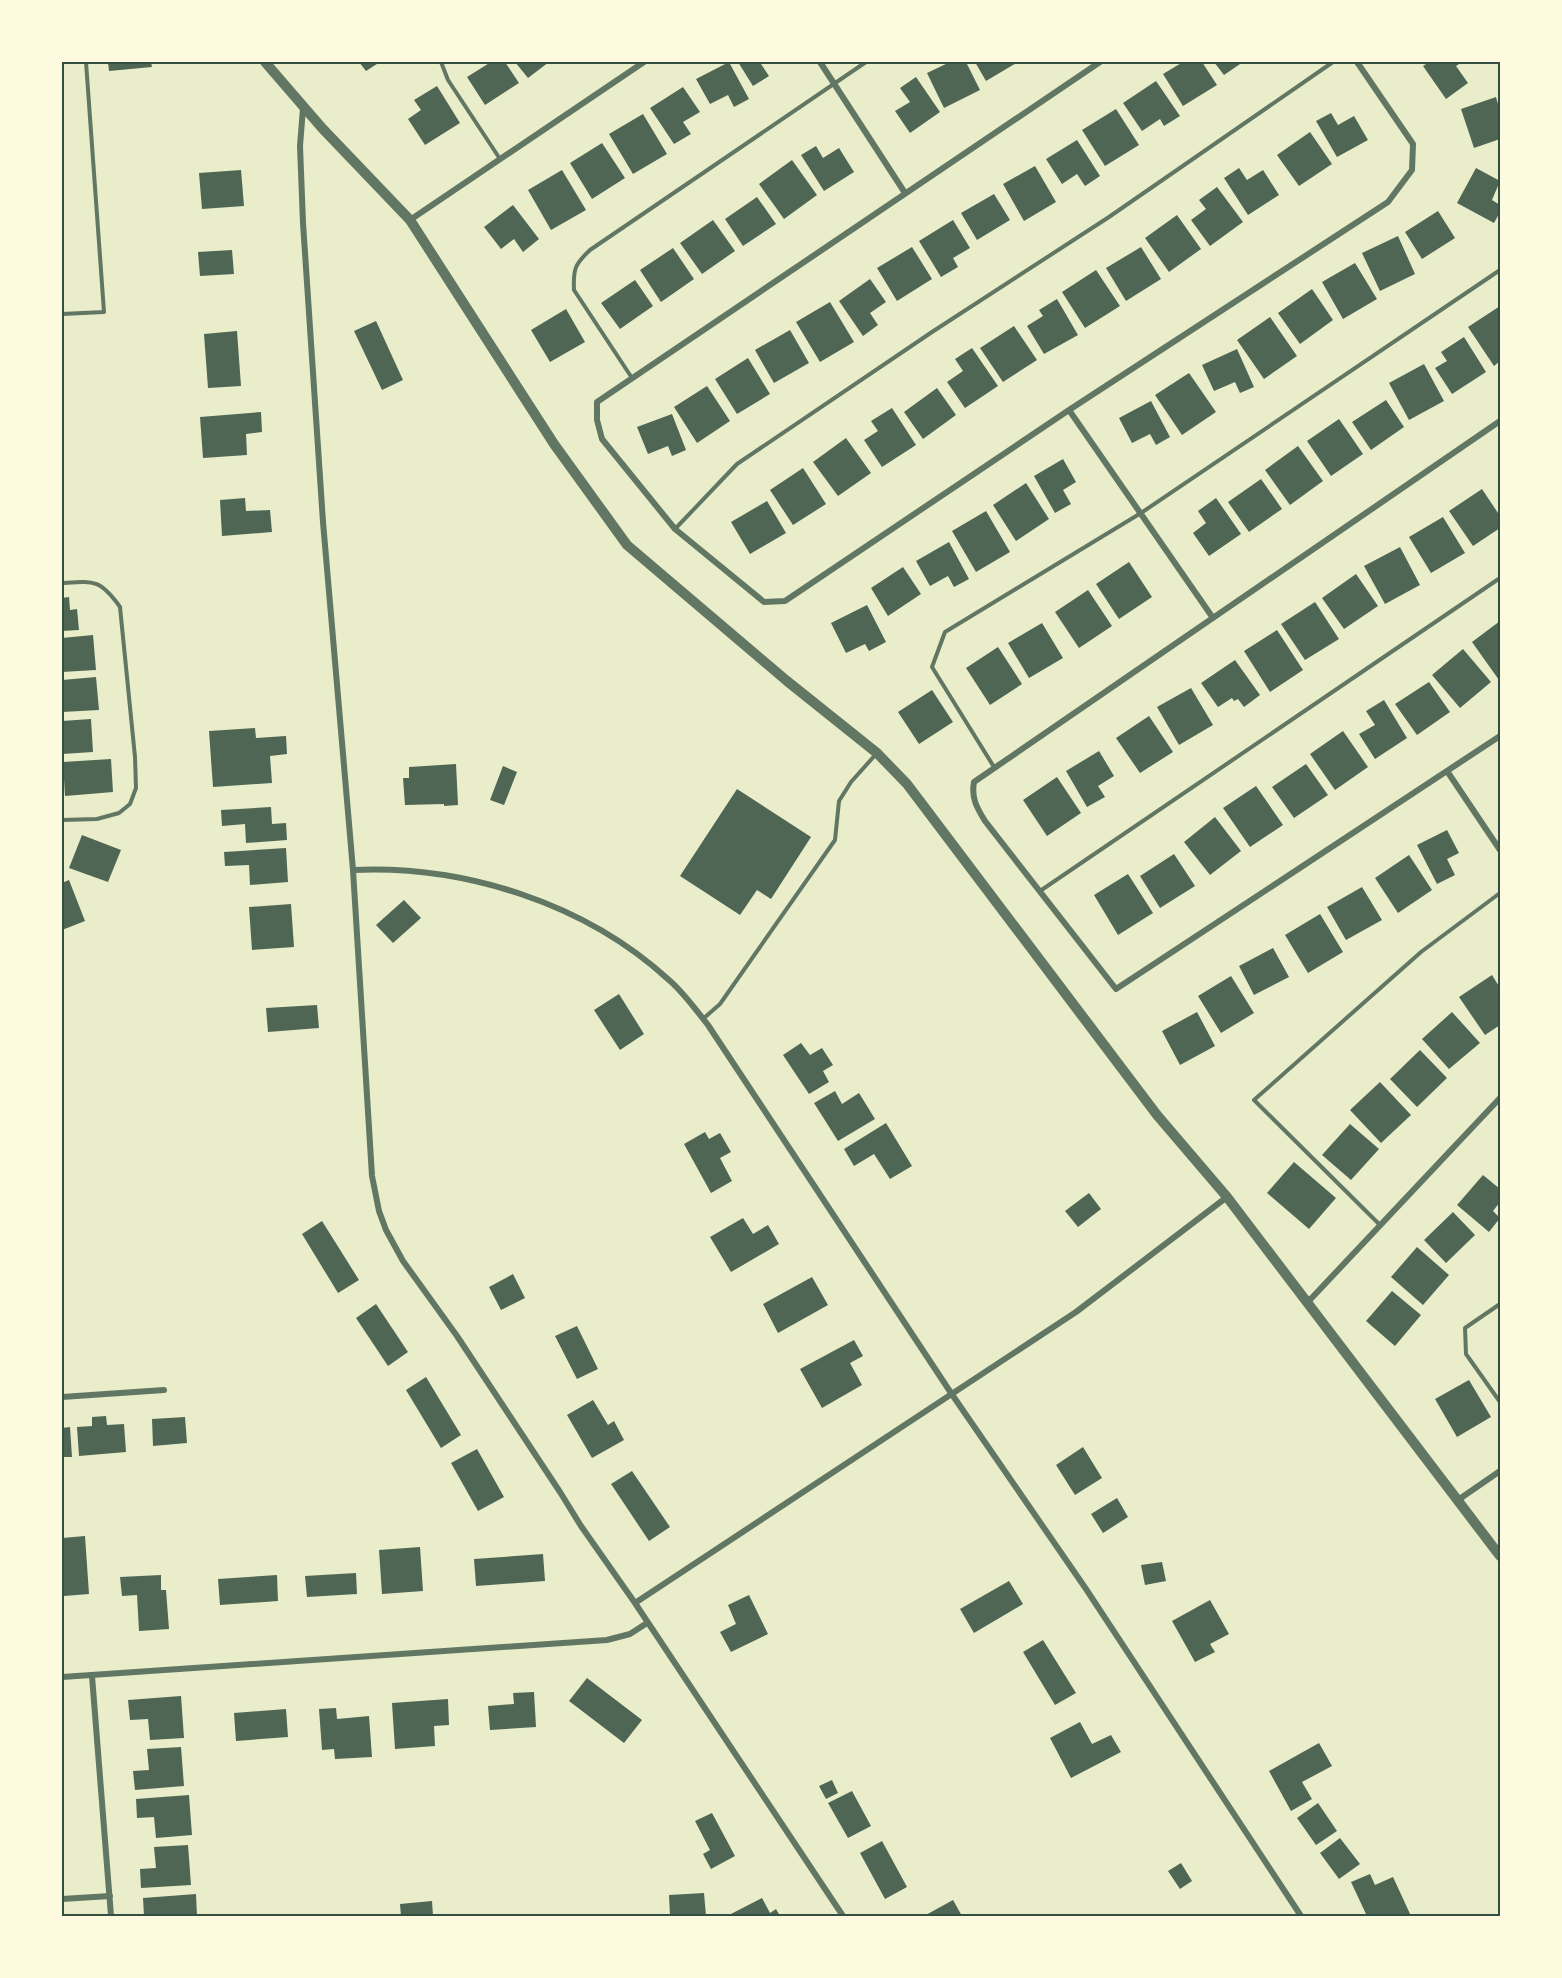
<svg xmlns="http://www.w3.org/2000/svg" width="1562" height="1978" viewBox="0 0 1562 1978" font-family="'PT Sans Narrow',sans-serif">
	<rect width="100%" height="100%" fill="#e9edc9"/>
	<path fill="#4f6655" d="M108,62H151L152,67L109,71Z
		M359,62H380L366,71Z
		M491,62H505L519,83L485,105L467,77Z
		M515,62H549L528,78Z
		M729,62L749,99L734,107L728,95L710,104L696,79Z
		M738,62H764L761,64L769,76L753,86Z
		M950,62H966L980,90L944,108L927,73Z
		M975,62H1018L986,81Z
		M1183,62H1202L1217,85L1183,106L1163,74Z
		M1214,62H1243L1224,75Z
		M1429,62H1462L1456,66L1468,83L1446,99L1423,66Z
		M916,77L940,112L910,133L895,111L910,102L900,88Z
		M1156,81L1180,116L1164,126L1160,119L1142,131L1123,103Z
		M437,86L460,123L425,145L408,119L421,110L414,100Z
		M683,87L700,112L683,122L691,134L674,144L650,108Z
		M1496,97L1500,111V139L1474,148L1461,109Z
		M1116,109L1139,145L1105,166L1082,130Z
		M1331,113L1338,125L1354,116L1368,140L1337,157L1316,121Z
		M643,114L667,154L633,174L609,134Z
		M1310,132L1332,164L1299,186L1277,155Z
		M1077,140L1100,176L1085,186L1077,174L1062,184L1046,159Z
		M602,143L625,178L592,199L570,163Z
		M816,146L823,158L839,148L854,172L824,191L801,155Z
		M792,160L817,195L784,219L759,184Z
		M1035,166L1056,202L1024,221L1003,184Z
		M1239,168L1247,180L1263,170L1279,195L1248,215L1224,178Z
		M1476,168L1500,181L1492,200L1500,205V212L1494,223L1457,203Z
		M241,170L244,206L202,209L199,173Z
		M562,170L586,210L551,230L528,190Z
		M1217,187L1243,222L1210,246L1191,220L1206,209L1199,200Z
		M994,194L1010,220L977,240L961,213Z
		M757,197L776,224L743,246L725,219Z
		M513,205L539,239L523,252L514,239L501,249L484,227Z
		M1438,211L1455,238L1422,259L1405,232Z
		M1177,215L1201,249L1169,272L1145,238Z
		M713,220L735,251L702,274L680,243Z
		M953,220L970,248L953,258L958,267L941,277L919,241Z
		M1398,236L1415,274L1380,291L1362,253Z
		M912,247L932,279L897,301L877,268Z
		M1141,247L1161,279L1126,301L1106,268Z
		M673,248L694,279L661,302L640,270Z
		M232,250L234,274L200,276L198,252Z
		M1355,263L1377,299L1343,319L1322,282Z
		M1096,270L1120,306L1085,328L1062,292Z
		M870,279L886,302L870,313L878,325L863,336L839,301Z
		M635,280L653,306L620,329L601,303Z
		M1312,289L1333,320L1300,344L1278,313Z
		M1057,299L1078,335L1044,354L1027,326L1043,316L1039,310Z
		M830,302L854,342L820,362L796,322Z
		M1500,306V361L1494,366L1468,327Z
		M566,309L585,342L550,362L531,330Z
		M1270,317L1297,356L1264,379L1237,340Z
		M376,321L403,380L382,390L354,331Z
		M1014,326L1037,360L1003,382L980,348Z
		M790,330L809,363L774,383L755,350Z
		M237,331L241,386L208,388L204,334Z
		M1464,337L1486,372L1452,394L1435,368L1447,361L1441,352Z
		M972,348L998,386L965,408L947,382L963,371L955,359Z
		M1237,349L1254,387L1240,393L1235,382L1214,391L1202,365Z
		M748,358L770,394L737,414L715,379Z
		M1424,364L1444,401L1409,420L1389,383Z
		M1189,373L1216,412L1182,435L1155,395Z
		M707,386L730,421L697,443L674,407Z
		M937,388L956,415L923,439L904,412Z
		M1386,400L1404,427L1371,450L1352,422Z
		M1151,401L1170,437L1156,445L1150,434L1132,443L1119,418Z
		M892,408L916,445L882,467L864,440L878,431L871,421Z
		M261,412L262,432L246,434L247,455L203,458L200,417Z
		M672,414L686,450L672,456L668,446L648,454L637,427Z
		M1339,419L1363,454L1331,476L1307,441Z
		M846,438L871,473L838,496L813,462Z
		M1298,446L1323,481L1290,505L1265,470Z
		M1063,459L1076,482L1063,490L1071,504L1055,513L1034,476Z
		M803,468L826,504L793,525L770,490Z
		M1261,479L1282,509L1249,532L1228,502Z
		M1026,483L1049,519L1016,541L993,505Z
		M1482,489L1500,516V528L1473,546L1449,511Z
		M245,498L246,511L270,510L272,532L222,536L220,500Z
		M1216,498L1241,534L1209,556L1193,533L1206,523L1198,511Z
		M767,501L786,533L750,554L731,522Z
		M986,511L1010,552L976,572L952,531Z
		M1443,517L1465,553L1431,573L1409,537Z
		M949,542L969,579L954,587L948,576L930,586L916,561Z
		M1400,547L1420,585L1385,604L1364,566Z
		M1129,562L1152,597L1119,619L1096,584Z
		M903,567L921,594L888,616L871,588Z
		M1356,574L1378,606L1344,629L1322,598Z
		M1088,590L1112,626L1079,648L1055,612Z
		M69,597L70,610L77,609L79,630L62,631V598Z
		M1315,602L1339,639L1305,660L1281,624Z
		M867,605L886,642L869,651L865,644L846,653L831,623Z
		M1500,621V679L1499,680L1472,642Z
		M1042,623L1063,658L1029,678L1008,643Z
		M1277,630L1303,670L1270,692L1244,651Z
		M93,635L96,670L62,672V638Z
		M998,647L1022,684L990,705L966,668Z
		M1463,649L1491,682L1460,708L1432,675Z
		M1235,660L1260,695L1244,707L1238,699L1234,701L1232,698L1218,707L1201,683Z
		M96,677L99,710L62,712V680Z
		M1429,682L1450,712L1417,735L1395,704Z
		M1191,688L1213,725L1179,745L1157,707Z
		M932,690L953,722L919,744L898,712Z
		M1384,700L1407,738L1375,759L1359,734L1375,725L1366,711Z
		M1149,716L1173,752L1140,773L1116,738Z
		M91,719L93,752L62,754V721Z
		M255,728L256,738L286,736L287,754L270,756L272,783L213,787L209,731Z
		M1343,731L1368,767L1335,790L1310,754Z
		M1099,751L1114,776L1098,786L1105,797L1087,807L1066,771Z
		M111,759L113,792L65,796L63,762Z
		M456,764L458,805L444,806V804L405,805L403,778H409V767Z
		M1306,764L1328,795L1294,818L1272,787Z
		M503,766L517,772L504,805L490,800Z
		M1057,777L1081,813L1047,836L1023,800Z
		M1256,786L1283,825L1250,847L1223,808Z
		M737,789L811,837L771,899L757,890L740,915L680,876Z
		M271,807L272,824L286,823L287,840L246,843L245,824L222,826L221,810Z
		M1215,817L1241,851L1210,875L1184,842Z
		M1447,830L1459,853L1447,859L1455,875L1437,884L1417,845Z
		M82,835L121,850L108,882L69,868Z
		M286,848L288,882L250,885L249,865L225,866L224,852Z
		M1174,854L1195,886L1160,908L1140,876Z
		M1409,855L1432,890L1398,913L1375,878Z
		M1128,874L1153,913L1118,935L1094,895Z
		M69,880L85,921L62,930V883Z
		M1362,887L1382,920L1346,940L1327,907Z
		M404,900L421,918L393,943L376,925Z
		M291,904L294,947L252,950L249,907Z
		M1320,914L1343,952L1308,973L1285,935Z
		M1273,948L1289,977L1254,995L1239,966Z
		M1492,975L1500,988V1025L1485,1035L1459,997Z
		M1231,976L1254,1013L1221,1033L1198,996Z
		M619,994L644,1034L620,1050L594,1010Z
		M317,1005L319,1028L268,1032L266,1008Z
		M1197,1012L1215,1046L1180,1065L1162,1031Z
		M1452,1012L1480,1043L1449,1069L1422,1039Z
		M801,1043L810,1055L822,1048L833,1065L823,1071L829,1082L809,1094L783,1055Z
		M1420,1050L1447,1078L1417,1107L1390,1079Z
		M1380,1082L1411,1115L1381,1143L1350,1110Z
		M835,1091L842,1104L859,1093L875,1119L838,1141L814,1103Z
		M886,1123L912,1166L890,1179L874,1154L854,1166L844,1149Z
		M1350,1124L1379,1149L1351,1180L1322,1155Z
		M705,1132L709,1139L720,1133L731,1152L720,1158L732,1181L711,1193L684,1144Z
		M1294,1162L1336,1198L1309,1229L1267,1193Z
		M1483,1175L1500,1189V1202L1493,1211L1500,1218L1489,1232L1457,1205Z
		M1089,1193L1101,1209L1078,1227L1065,1211Z
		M1453,1212L1475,1235L1446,1263L1424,1240Z
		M743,1218L753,1234L768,1225L779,1244L731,1272L710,1237Z
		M322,1221L359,1280L338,1293L302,1234Z
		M1417,1247L1449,1275L1423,1305L1391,1277Z
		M513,1274L525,1298L501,1310L489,1287Z
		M812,1277L828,1305L778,1333L763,1304Z
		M1392,1291L1421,1315L1395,1346L1366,1321Z
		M376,1304L408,1352L388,1366L356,1318Z
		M577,1326L598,1369L577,1379L555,1336Z
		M854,1340L863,1356L850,1363L862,1385L822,1408L800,1369Z
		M426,1377L461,1435L441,1448L406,1390Z
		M1469,1380L1491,1417L1457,1437L1435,1399Z
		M593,1400L608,1425L614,1421L624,1440L592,1458L567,1415Z
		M106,1416L107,1425L124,1424L126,1452L79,1456L77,1427L92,1426V1417Z
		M185,1417L187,1443L153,1446L152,1419Z
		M70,1427L72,1457H62V1428Z
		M1083,1447L1102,1478L1075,1495L1056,1465Z
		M477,1449L504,1497L478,1511L451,1463Z
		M632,1471L670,1527L649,1541L611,1484Z
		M1117,1498L1128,1517L1103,1533L1091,1514Z
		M85,1536L89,1594L64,1596L62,1538Z
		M420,1547L423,1591L382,1594L379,1550Z
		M543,1554L545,1581L476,1586L474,1559Z
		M1162,1562L1166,1581L1145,1585L1141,1565Z
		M356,1573L357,1594L307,1597L305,1576Z
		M161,1575V1590H166L169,1629L139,1631L137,1595L122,1596L120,1577Z
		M277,1575L278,1601L220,1605L218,1579Z
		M1009,1581L1023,1604L974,1633L960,1609Z
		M749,1595L768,1634L731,1652L720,1632L736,1624L728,1605Z
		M1210,1600L1229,1634L1210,1644L1215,1652L1195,1662L1172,1621Z
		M1043,1640L1076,1693L1055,1705L1023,1652Z
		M587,1678L642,1720L624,1743L569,1701Z
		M534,1692L536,1727L490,1730L488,1706L514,1704L513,1693Z
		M181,1696L184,1738L150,1740L148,1719L130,1720L128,1700Z
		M448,1699L449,1725L434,1726L435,1746L395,1749L392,1703Z
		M336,1708L337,1719L369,1716L372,1757L335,1759L334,1749L322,1750L319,1709Z
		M286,1709L288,1737L236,1741L234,1713Z
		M1080,1722L1092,1744L1111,1735L1121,1752L1071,1778L1050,1738Z
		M1319,1743L1332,1766L1302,1782L1312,1799L1291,1811L1269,1771Z
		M181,1747L184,1786L135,1790L133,1771L149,1770L147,1749Z
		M832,1780L838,1793L826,1799L819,1786Z
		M852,1791L871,1826L848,1838L828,1803Z
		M189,1795L192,1835L156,1838L154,1817L137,1818L136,1799Z
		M1318,1803L1337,1831L1316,1845L1297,1818Z
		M712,1813L735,1856L711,1869L703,1854L710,1850L695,1821Z
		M1340,1838L1360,1864L1339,1879L1320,1853Z
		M882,1841L907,1887L885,1899L860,1853Z
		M188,1845L191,1885L141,1888L140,1869L156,1868L154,1847Z
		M1181,1863L1192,1881L1180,1889L1168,1871Z
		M1370,1874L1375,1885L1393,1877L1411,1916H1360L1366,1914L1351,1882Z
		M704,1893L706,1916H670L669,1895Z
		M196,1894L197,1916H144L143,1898Z
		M762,1898L770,1913L776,1909L780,1916H727Z
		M953,1900L962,1916H924Z
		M432,1901L433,1916H401L400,1904Z"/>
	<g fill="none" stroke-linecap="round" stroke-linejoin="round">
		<path stroke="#617663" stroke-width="4" d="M441,62L448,80L500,159
			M62,314L104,312L86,62
			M632,378L574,290C573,269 575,264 590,250L866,62
			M675,529L737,464L932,332L1109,217L1333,62
			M62,583C94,581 100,579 120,607L135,757L136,788L130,804L119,813L97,819L62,820
			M994,767L932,667L945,632L1141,513L1500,270
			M1040,891L1500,578
			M704,1018L720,1004L835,840L839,801L851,782L877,753
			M1380,1225L1254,1100L1421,952L1500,893
			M1500,1304L1465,1328L1466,1354L1500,1402"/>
		<path stroke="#617663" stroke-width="6" d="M820,62L905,193
			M1100,62L597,402V420L602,439L675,529L764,602L785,601L1069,410L1388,202L1412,170L1413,144L1357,62
			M303,108L300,146L303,223L323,522L353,870L372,1176L379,1211L386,1230L403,1261L457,1336L560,1492L581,1526L635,1603L843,1916
			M410,220L644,62
			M1069,410L1213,618
			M1500,421L974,782C971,798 977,808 985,821L1116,989L1500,736
			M1447,771L1500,850
			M353,870C465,865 585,903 669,980C684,993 696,1010 708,1025L951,1393L1086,1589L1301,1916
			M1307,1303L1500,1098
			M62,1397L164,1390
			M1458,1500L1500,1471
			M635,1603L1076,1312L1227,1197
			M92,1676L111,1916
			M62,1677L607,1640L630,1634L647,1623
			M62,1899L110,1896"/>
		<path stroke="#617663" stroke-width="10" d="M265,62L322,128L410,220L554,444L627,545L787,681L877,753L907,784L1157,1115L1227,1197L1500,1556"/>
	</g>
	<rect width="1562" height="1978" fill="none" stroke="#fefae0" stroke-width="126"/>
	<rect x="63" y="63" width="1436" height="1852" fill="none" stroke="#344e41" stroke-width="2"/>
</svg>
